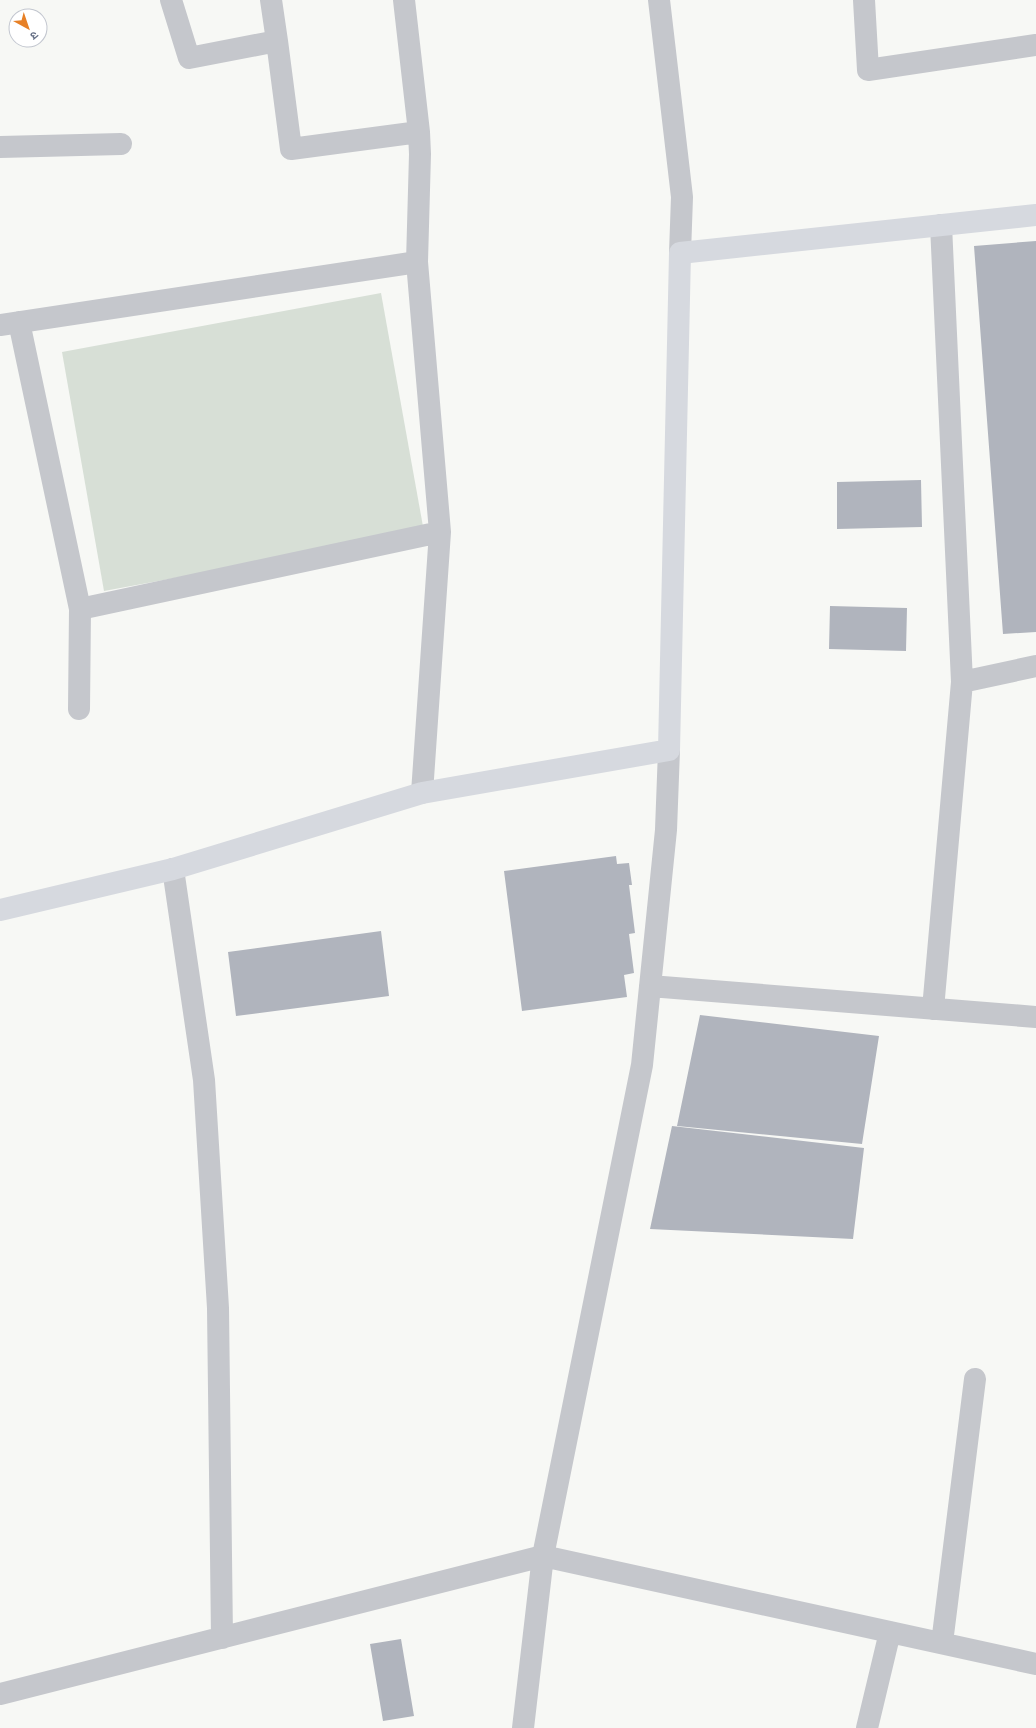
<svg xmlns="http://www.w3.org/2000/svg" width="1036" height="1728" viewBox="0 0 1036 1728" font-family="Overpass,'Noto Sans Devanagari',sans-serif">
	<rect width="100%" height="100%" fill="#f7f8f5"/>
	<path fill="#d7dfd6" d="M381,293L424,532L104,591L62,352Z"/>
	<path fill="#b0b4bd" d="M1036,241V632L1003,634L974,246Z
		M921,480L922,527L837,529V482Z
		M830,606L907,608L906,651L829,649Z
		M616,856L617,864L629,863L632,885H629L635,933L629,934L634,973L624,975L627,997L522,1011L504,871Z
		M381,931L389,996L236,1016L228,952Z
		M700,1015L879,1036L862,1144L677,1126Z
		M672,1126L864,1148L853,1239L650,1229Z
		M401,1639L414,1716L383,1721L370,1644Z"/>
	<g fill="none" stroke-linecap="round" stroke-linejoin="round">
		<path stroke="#c5c7cc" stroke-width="22" d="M171,0L189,58L277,41L271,0
			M404,0L419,132L420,154L417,262L440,532L422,793
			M659,0L682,197L680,253
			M864,0L868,70L1036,45
			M277,41L291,149L419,132
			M0,147L121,144
			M19,322L80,609L79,709
			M0,325L417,262
			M80,609L440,532
			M962,682L1036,666
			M173,869L204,1080L218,1308L222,1638
			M650,986L1036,1017
			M933,1009L962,682L941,225
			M942,1643L975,1379
			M0,1694L543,1556L1036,1664
			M523,1728L543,1556L642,1065L666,830L669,750
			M867,1728L890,1632"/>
		<path stroke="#d6d9df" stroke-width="22" d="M0,910L173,869L422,793L669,750L680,253L1036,215"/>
	</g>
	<g transform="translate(28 28) rotate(140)"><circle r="19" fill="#ffffff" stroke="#c2c6cf"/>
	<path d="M0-3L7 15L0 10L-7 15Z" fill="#e78026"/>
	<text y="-6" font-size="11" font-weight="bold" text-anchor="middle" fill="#667086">उ</text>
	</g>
</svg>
